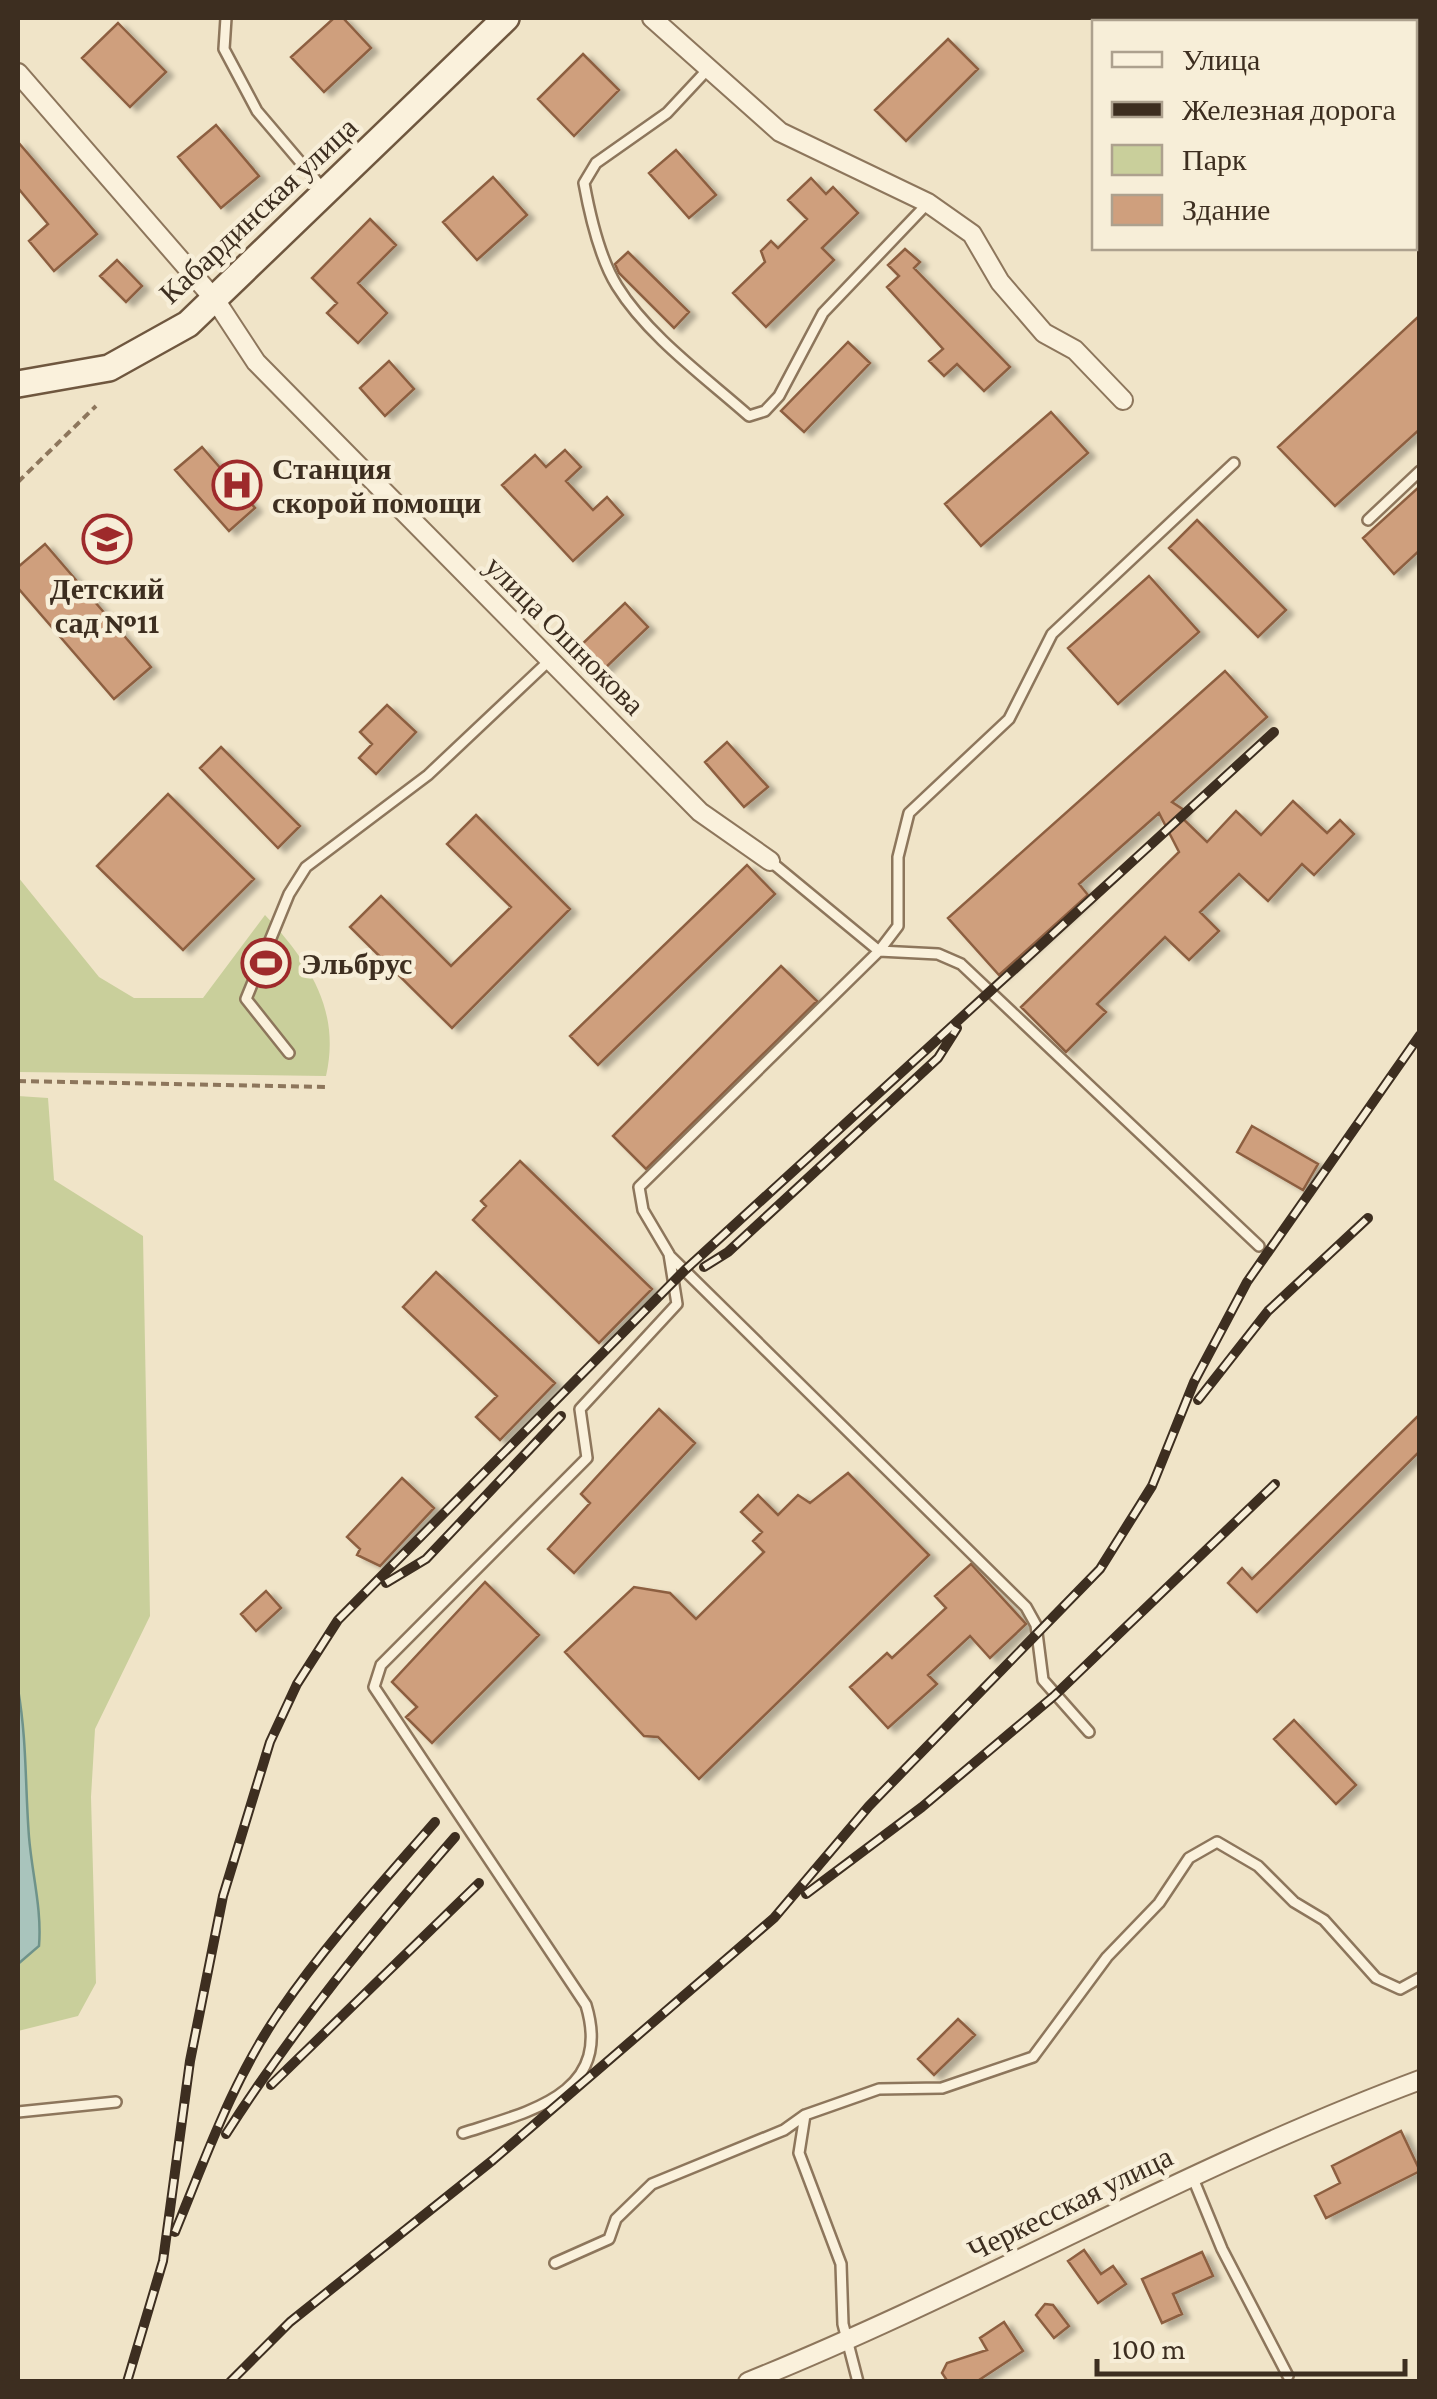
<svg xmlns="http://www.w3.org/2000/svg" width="1437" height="2399" viewBox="0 0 1437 2399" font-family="'Crimson Pro',serif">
	<defs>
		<filter id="shadow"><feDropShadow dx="7" dy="4" stdDeviation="2.5" flood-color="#0004"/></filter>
	</defs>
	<rect width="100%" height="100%" fill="#f0e4c8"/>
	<path fill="#c9cf9b" d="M18,877L99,977L134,998H203L265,915C309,962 341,1010 326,1076L18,1072Z
		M18,1096L48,1098L54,1180L143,1236L150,1616L95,1729L91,1797L96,1983L78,2016L18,2031Z"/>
	<path fill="#a9c4bc" stroke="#6f938a" stroke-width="2.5" d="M18,1689C27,1741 25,1785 29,1837C32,1874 42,1909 39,1946L18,1964Z"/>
	<path fill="#cf9f7d" stroke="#8d5f41" stroke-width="2.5" filter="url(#shadow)" d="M334,18H343L371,48L324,92L291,57Z
		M118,23L166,72L130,107L82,58Z
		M948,39L978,69L906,141L875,110Z
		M583,54L619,90L574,136L538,99Z
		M216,125L259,176L221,208L178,157Z
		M18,142L97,234L54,271L29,241L48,224L18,188Z
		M676,150L716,195L689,218L649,173Z
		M493,177L527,215L477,260L443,222Z
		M811,178L826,194L833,187L858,213L822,248L834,260L766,327L733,293L765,262L761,251L771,241L778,248L807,219L788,200Z
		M370,219L396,245L358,283L387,313L358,343L327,313L337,303L312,278Z
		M905,249L920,262L914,268L1010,367L984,391L957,364L944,376L929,361L943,349L887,287L899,276L888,265Z
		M628,252L689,312L674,328L619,273L615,264Z
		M117,260L142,286L126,302L100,276Z
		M1420,315V429L1335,506L1278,447Z
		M848,342L870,363L804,432L781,411Z
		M389,361L414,389L385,416L360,388Z
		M1051,412L1088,453L981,546L945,504Z
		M202,447L255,508L229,531L175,470Z
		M565,450L581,467L566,481L593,510L607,497L623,515L573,561L502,485L535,455L546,467Z
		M1420,486V550L1394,574L1363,538Z
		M1197,520L1286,610L1258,637L1169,548Z
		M45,544L151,667L114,699L18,588V567Z
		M1149,576L1199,632L1118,704L1068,648Z
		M625,603L648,627L601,672L578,648Z
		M1225,671L1267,717L1172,802L1184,810L1179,815L1207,842L1236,811L1261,835L1293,801L1327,833L1340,820L1354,834L1314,875L1302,864L1268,901L1239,874L1200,912L1219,931L1189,960L1165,937L1097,1004L1106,1012L1066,1052L1021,1007L1179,852L1159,813L1079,884L1088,895L999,975L948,918Z
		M387,705L416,732L376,774L359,758L372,744L360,732Z
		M727,742L768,787L744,807L705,762Z
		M221,747L300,826L278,848L200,768Z
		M168,794L254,879L183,950L97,866Z
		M476,815L570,909L452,1028L350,927L381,896L451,966L511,907L447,844Z
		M747,865L775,894L598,1065L570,1036Z
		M781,966L817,1001L646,1169L613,1136Z
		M1252,1126L1318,1164L1303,1190L1237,1152Z
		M520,1161L652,1289L599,1343L473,1220L486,1206L481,1201Z
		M436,1272L555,1383L500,1440L476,1417L497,1396L403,1307Z
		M659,1409L695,1443L574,1573L548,1549L590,1503L581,1494Z
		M1420,1414V1451L1257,1612L1228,1583L1242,1568L1252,1579Z
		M848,1473L929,1555L699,1779L658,1737L644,1736L565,1652L634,1587L670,1593L696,1619L764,1552L753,1541L762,1532L741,1512L758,1495L778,1515L798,1495L810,1503Z
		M402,1478L434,1508L380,1566L357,1555L360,1549L347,1537Z
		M971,1564L1026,1624L990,1658L970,1636L928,1675L937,1684L888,1728L850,1687L887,1653L892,1658L946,1608L935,1596Z
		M485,1582L539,1635L432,1743L406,1717L417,1707L392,1682Z
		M266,1591L281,1608L256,1631L241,1614Z
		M1294,1720L1356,1785L1336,1804L1274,1739Z
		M958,2019L975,2035L934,2075L918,2059Z
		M1401,2131L1420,2171L1326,2218L1315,2196L1340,2183L1332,2166Z
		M1084,2250L1101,2274L1113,2266L1126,2284L1098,2303L1068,2261Z
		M1202,2252L1213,2276L1173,2294L1182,2314L1162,2323L1142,2279Z
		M1045,2304L1053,2305L1069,2326L1054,2338L1036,2315Z
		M1004,2322L1023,2351L976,2382H948L942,2373L947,2363L987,2350L980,2338Z"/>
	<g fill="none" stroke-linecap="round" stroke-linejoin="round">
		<g stroke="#8d765c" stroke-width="14">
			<path id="service" d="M226,18L224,49L257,111L325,191
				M709,68L667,113L596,163L584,183C590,216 599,257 617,286C648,336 705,377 749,416L765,411L779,396L823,313L928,203
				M1234,463L1052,634L1009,719L909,813L898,857V926L879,951L938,954L961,964L1259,1246
				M1368,520L1420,471
				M289,1053L246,999L289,894L306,867L428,775L551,659
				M670,1256L1026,1607L1036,1625L1043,1680L1089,1732
				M18,2112L116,2102
				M805,2115L799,2153L841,2264L843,2324L858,2382
				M463,2133C531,2111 613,2094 586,2005L374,1687L381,1665L587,1458L580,1409L677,1304L669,1254L643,1210L639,1187L879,951L770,861
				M1192,2176L1222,2249L1288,2376
				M555,2263L609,2239L616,2219L652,2184L784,2130L805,2115L879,2089L942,2088L1033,2057L1107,1957L1159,1903L1189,1858L1217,1842L1258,1866L1294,1902L1324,1920L1376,1978L1400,1989L1420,1978"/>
		</g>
		<g stroke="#8d765c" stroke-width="22">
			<path id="minor" d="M652,18L780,132L928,203L972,234L1000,282L1044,333L1075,350L1123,400
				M18,73L216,301L256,362L700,812L770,861
				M748,2382C976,2290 1189,2166 1420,2080"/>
		</g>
		<g stroke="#6f573f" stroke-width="30">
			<path id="secondary" d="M18,384L109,368L188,324L506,18"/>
		</g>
		<path stroke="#8d765c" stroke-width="4" stroke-dasharray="8 5" stroke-linecap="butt" d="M18,482L96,406
			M18,1081L328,1087"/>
		<use href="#service" stroke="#faf1dc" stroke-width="9"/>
		<use href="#minor" stroke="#faf1dc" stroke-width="18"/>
		<use href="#secondary" stroke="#faf1dc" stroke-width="25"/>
		<g stroke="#3d2e20" stroke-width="10">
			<path id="rail" d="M704,1267L728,1252L938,1058L957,1028
				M1198,1400L1268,1311L1368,1218
				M386,1583L426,1559L561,1416
				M806,1894L922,1807L1054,1696L1275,1484
				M271,2085L479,1883
				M226,2134C293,2029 373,1931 455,1837
				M175,2232C206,2157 233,2079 280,2011C326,1944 382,1883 435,1822
				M127,2382L163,2261L190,2061L223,1896L270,1742L297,1684L338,1620L685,1270L1274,732
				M230,2382L290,2322L493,2160L774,1918L869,1806L1100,1569L1152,1486L1194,1382L1247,1282L1420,1035"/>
		</g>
		<use href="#rail" stroke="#f7eed8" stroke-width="6" stroke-dasharray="19" stroke-linecap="butt"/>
	</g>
	<defs>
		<g id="hospital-ring" transform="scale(2.5)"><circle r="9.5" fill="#f7eed8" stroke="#9e2a2b" stroke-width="1.5"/><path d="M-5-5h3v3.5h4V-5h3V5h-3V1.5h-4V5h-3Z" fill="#9e2a2b"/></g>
		<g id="school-ring" transform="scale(2.5)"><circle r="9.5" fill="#f7eed8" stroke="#9e2a2b" stroke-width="1.5"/><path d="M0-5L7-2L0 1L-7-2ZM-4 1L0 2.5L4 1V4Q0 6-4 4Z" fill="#9e2a2b"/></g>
		<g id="stadium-ring" transform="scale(2.5)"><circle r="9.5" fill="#f7eed8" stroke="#9e2a2b" stroke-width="1.5"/><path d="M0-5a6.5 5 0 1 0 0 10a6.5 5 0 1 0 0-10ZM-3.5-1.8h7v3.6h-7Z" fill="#9e2a2b"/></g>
	</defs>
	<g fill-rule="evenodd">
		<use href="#hospital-ring" x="237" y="485"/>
		<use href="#school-ring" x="107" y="539"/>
		<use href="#stadium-ring" x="266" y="963"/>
	</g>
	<g text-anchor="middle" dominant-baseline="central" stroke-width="9" stroke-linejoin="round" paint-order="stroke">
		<g font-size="30" fill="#3d2e20" stroke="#f7eed8">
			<text transform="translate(258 210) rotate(-43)">Кабардинская улица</text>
			<text transform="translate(565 635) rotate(45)">улица Ошнокова</text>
			<text transform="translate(1070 2203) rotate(-26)">Черкесская улица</text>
		</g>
		<g font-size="30" font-weight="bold" fill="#3d2e20" stroke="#f7eed8" text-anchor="start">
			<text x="272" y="468">Станция<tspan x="272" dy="34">скорой помощи</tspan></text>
			<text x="107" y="588" text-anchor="middle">Детский<tspan x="107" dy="34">сад №11</tspan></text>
			<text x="301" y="963">Эльбрус</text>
		</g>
	</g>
	<rect width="1437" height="2399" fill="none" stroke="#3d2e20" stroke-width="40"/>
	<rect x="1092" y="20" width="325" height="230" fill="#f7eed8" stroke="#ada18e" stroke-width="2.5"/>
	<rect x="1112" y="52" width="50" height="15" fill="#faf1dc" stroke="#ada18e" stroke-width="2.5"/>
	<text x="1182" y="70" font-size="30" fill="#3d2e20">Улица</text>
	<rect x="1112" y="102" width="50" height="15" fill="#3d2e20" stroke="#ada18e" stroke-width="2.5"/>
	<text x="1182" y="120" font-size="30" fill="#3d2e20">Железная дорога</text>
	<rect x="1112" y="145" width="50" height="30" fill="#c9cf9b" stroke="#ada18e" stroke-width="2.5"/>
	<text x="1182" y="170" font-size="30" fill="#3d2e20">Парк</text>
	<rect x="1112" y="195" width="50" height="30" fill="#cf9f7d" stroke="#ada18e" stroke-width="2.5"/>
	<text x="1182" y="220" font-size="30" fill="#3d2e20">Здание</text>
	<path d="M1097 2359v15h308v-15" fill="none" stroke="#3d2e20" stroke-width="5"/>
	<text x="1112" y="2359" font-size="30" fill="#3d2e20" stroke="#f7eed8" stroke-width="8" paint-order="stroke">100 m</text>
</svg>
